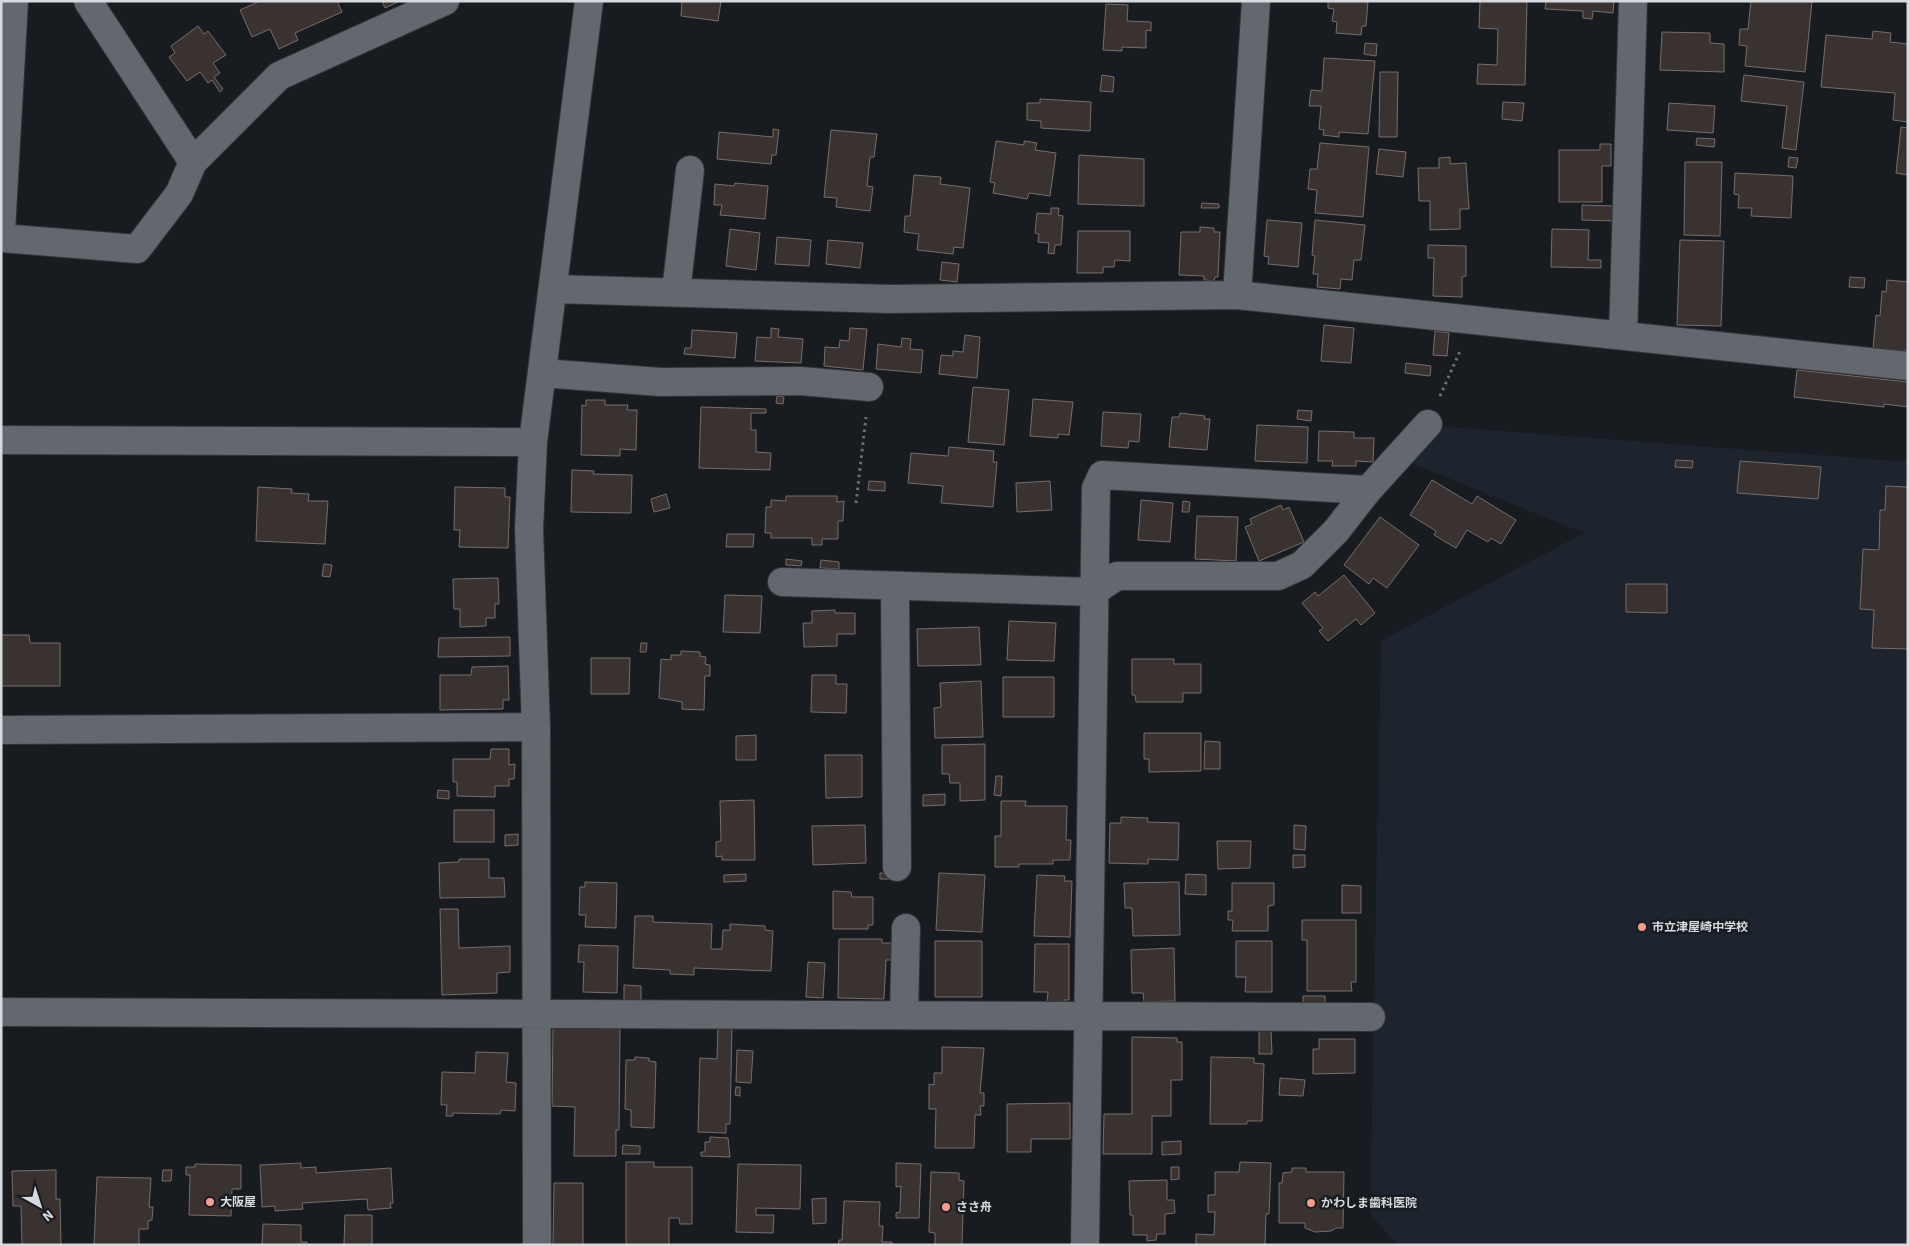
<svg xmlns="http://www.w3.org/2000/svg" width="1909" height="1246" viewBox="0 0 1909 1246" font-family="'Source Sans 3','Noto Sans JP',sans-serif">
	<rect width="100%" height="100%" fill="#181c21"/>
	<path fill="#1d242e" d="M1435,426L1908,462V1245H1397L1370,1214L1381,641L1584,533L1406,461Z"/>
	<path fill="#3a3230" stroke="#776d6c" d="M260,1H337L342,12L295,33L298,40L279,49L270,29L252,37L240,10Z
		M382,1H400L385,8Z
		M682,1H721L718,21L681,16Z
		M1328,1H1368L1366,26H1362L1361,35L1336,33L1337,22L1332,21L1334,9L1328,8Z
		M1480,1H1527L1525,85L1477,84L1478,64L1497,65L1498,29L1479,28Z
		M1546,1H1614L1613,13L1593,11L1592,19L1583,18V11L1545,9Z
		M1751,1H1812L1805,72L1745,66L1747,46L1739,45L1740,29H1748Z
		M1106,4L1128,5L1127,21L1151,22V31L1146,30V48L1122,47V51L1103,50Z
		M198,26L204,34L208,31L226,55L213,63L220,73L214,77L223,89L220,92L212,80L208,83L200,72L187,81L169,57L175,53L171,46Z
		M1873,31L1891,33L1890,42L1908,44V122L1893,120L1895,93L1821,87L1826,35L1872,39Z
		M1662,32L1710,33V43L1724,44V72L1660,70Z
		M1365,43L1377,44L1376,56L1364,54Z
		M1324,58L1375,61L1368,134L1339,132V137L1323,135L1324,130L1319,129L1321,106H1309L1311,90L1322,91Z
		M1380,72H1398L1397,137H1379Z
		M1102,75L1114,77L1113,92L1100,91Z
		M1744,75L1804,82L1796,150L1782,148L1787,106L1741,101Z
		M1040,99L1091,102L1090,131L1041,128V121L1027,120V103H1040Z
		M1503,102L1524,103L1522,121L1502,119Z
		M1669,103L1715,106L1713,133L1667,130Z
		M1901,127L1908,128V175L1896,173Z
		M773,129L779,130L776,155H772L771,164L717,159L719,132L773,137Z
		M831,130L877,134L874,157H870L867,186L873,187L870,211L836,207L837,198L824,197Z
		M1697,138L1715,139L1714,147L1696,145Z
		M996,141L1024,145V141L1037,143L1035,150L1056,153L1050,196L1029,193L1027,199L993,193L995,183L990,182Z
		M1320,143L1369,147L1363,217L1315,213L1317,190L1308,189L1310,169H1317Z
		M1600,144H1611V166H1602V202H1559V150H1600Z
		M1379,149L1406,152L1403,177L1376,174Z
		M1079,155L1144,159V206L1078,204Z
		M1450,157V164L1466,163L1469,209H1460V229L1430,230V201H1419L1418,168H1439V158Z
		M1789,157L1798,158L1796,168L1788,167Z
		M1685,162H1722L1720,236L1684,235Z
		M1735,173L1793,176L1791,218L1751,216L1752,208H1738L1739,195L1734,194Z
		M914,175L941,177L940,184L970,188L963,248L954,247L953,254L917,250L919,234L904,232L905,216H910Z
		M735,183L768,186L765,219L720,215L722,205H714L715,184L734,186Z
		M1202,203L1219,204V208H1201Z
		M1582,205L1615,206L1614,221L1582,220Z
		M1051,208H1059L1058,215L1063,216L1061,245H1055L1054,254L1048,253L1049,243L1038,242L1039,234L1035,233L1037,213L1051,214Z
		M1267,220L1302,223L1298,267L1268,264L1269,257L1264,256Z
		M1315,220L1365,225L1361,260H1354L1352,280L1341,279L1340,289L1317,287L1318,274H1313L1315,256L1312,255Z
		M1200,227L1214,228V232H1220L1218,277H1215L1214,281L1204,280V276L1179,275L1181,232H1200Z
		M730,229L760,233L756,270L726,266Z
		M1552,229L1589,230L1588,260H1601V268L1551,267Z
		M1078,231H1130V261L1115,260L1114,267H1103V273H1077Z
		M777,237L811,240L809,266L775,264Z
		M828,240L863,243L860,268L826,264Z
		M1680,240L1724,241L1721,326L1677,325Z
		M1428,245L1466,246V276L1462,277V297L1433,296L1434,258H1428Z
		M942,262L959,264L957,282L940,280Z
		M1850,277L1865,278L1864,288L1849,287Z
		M1887,280L1908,282V351L1873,349L1876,315L1880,316L1882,291L1886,292Z
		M1324,325L1354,328L1351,363L1321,361Z
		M771,328L779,329L778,337L803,339L801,363L755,361L757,337L771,338Z
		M850,328L867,329L863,370L824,366L825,347L839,348L840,340L849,341Z
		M692,330L737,333L735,358L684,354L685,348H691Z
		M1435,331L1449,333L1447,356L1433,355Z
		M965,335L980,337L977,378L939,374L941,355L953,356V351L963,352Z
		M902,338L911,339L910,349L923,350L921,373L876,369L878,344L901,347Z
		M1406,363L1431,366L1430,376L1405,373Z
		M1797,370L1908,382V407L1884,404V407L1794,397Z
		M973,387L1009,390L1004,445L968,442Z
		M777,396L784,397L783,404L776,403Z
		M1033,399L1073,402L1069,435L1058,434V438L1030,436Z
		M586,400H605V405H628L627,410H637L636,450L620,449V456L581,455L582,405L586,406Z
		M701,407L766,409V413H751V430H756V452L771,453L770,470L699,468Z
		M1298,410L1312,411L1311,421L1297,419Z
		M1103,412L1141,414L1139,442L1129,441L1128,448L1101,446Z
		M1180,413L1205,416L1204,419H1210L1207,450L1169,447L1172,417H1179Z
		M1257,425L1308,427L1307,463L1255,461Z
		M1319,431L1354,432V438H1374L1373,462L1356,461V466H1332L1333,461H1318Z
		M949,447L994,451L993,462H997L993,507L941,503L943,486L908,483L911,453L948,456Z
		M1676,460L1693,461L1692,468L1675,467Z
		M1740,461L1821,467L1818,499L1737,493Z
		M572,470L594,471L593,474L632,475L631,513L571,512Z
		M1432,480L1472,504L1477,496L1516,520L1501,544L1491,538L1488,542L1467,530L1456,548L1434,535L1436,531L1410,515Z
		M869,481L885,482V491L868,490Z
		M1050,481L1052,510L1017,512L1016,483Z
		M1886,486L1908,487V649L1872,648L1874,610L1860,609L1863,549L1879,550L1880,510H1885Z
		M258,487L292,489L291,493L309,494L308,501H328L325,544L256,541Z
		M455,487L505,488V497H510L508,548L459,547L460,530H454Z
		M666,494L670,508L654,512L651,499Z
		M786,496H837V502L844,501L843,521H838V539H822V545H812V538H771V533H765L766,507H771V500L786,501Z
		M1141,500L1173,503L1170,542L1138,540Z
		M1183,501L1190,502L1189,512H1182Z
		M1281,505L1283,510L1289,507L1304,542L1259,561L1245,527L1252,524L1250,519Z
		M1197,516L1238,517L1236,561L1195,559Z
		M1380,517L1419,545L1387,588L1373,578L1369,584L1344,565Z
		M727,534H754L753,547H726Z
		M786,559L802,561L801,566L786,565Z
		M821,560L839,562V569L820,568Z
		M324,564L332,565L330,577L322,576Z
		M1344,575L1375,613L1361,625L1356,619L1328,641L1319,631L1323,628L1302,603L1315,592L1318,596Z
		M498,578L499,604H495V618H486V626L460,627V609H454L453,579Z
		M1626,584H1667V613L1626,612Z
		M725,595L762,596L760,633L723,632Z
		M835,610V613H855V634H837V646L804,647L803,623H812V611Z
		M1009,621L1056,623L1054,661L1007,660Z
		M979,627L981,665L918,666L917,629Z
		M1,635H29L30,643H60V686H1Z
		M510,637V656L438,657L439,638Z
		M641,643H647L646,652H640Z
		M681,651L700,652V656L706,657L705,664L710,665V676H705L704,710L682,709V702L659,698L661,659L671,660V655H681Z
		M591,658H630L629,694H591Z
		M1132,659H1174V664H1201V693H1183V702H1136L1135,695H1132Z
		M508,666L509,700H503V709L440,710V675H471L472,667Z
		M812,675H836V684H847L846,713L811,712Z
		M1003,677H1054V717H1003Z
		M981,681L983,737L935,738L934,708L941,707L940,683Z
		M1144,733H1201V771L1149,772V759H1144Z
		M756,735V760H736V736Z
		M1205,741L1220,742V769H1204Z
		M985,744V800L960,801V783H950L949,774H942V745Z
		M491,749H509V765L515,764L514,779H509V786H495V797L457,796V782H453V759H490Z
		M825,755H862V797L826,798Z
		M996,776H1002L1001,796L994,795Z
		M438,790L449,791V799L437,798Z
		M945,794V805L923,806V795Z
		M754,800L755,860H722V856L716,857V842L721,841L720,801Z
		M1001,801H1026L1025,806H1067L1066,840H1071L1070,860H1053V864H1019V867H995V836H1001Z
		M454,810H494V842H454Z
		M1121,817L1148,818L1147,822L1179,823L1178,860L1148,859V864L1109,863L1110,823H1121Z
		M865,825L866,863L813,865L812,826Z
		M1294,825L1306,826L1305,850L1294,849Z
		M518,834V845L505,846V835Z
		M1217,841H1251L1250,868L1218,869Z
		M1293,855H1305V867L1293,868Z
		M459,859H489V878H504L505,897L440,898L439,863L459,862Z
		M880,873L893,874V879H880Z
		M939,873L985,875L982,932L936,930Z
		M746,874V881L724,882V875Z
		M1186,874L1206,875V895L1185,894Z
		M1037,875L1065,876L1064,881H1072L1070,937L1034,936Z
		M585,882L617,883L616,928L585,927L586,915H579L580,887H585Z
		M1179,882L1180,935L1133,936L1132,908H1125L1124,883Z
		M1232,883H1274V905L1268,906V931H1232L1233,920H1228V911H1232Z
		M1342,885L1361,886V913H1342Z
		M833,891L851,892L852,897H873V925H868V929H833Z
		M440,909H458L459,948L510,946V972L497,973V993L442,995Z
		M635,916H653V922L712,924L711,949H722L723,930H730V924L765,926V930L773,931L771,971L694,968V975L670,974V970L633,968Z
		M1302,920H1356V982H1351L1352,991H1307V940H1302Z
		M839,939H882V943H892L891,960H886L884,999L838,998Z
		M935,941H982V997H935Z
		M1236,941H1272V992H1245L1246,977H1236Z
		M1035,944H1069V1000H1064V1003L1047,1002L1048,992H1034Z
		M579,945L618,946L617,993L583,992L584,962H578Z
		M1174,948L1175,1001L1144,1002L1143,993H1132L1131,950Z
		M808,962L825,963L823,998L806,997Z
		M624,985L641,986V1001H624Z
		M1303,996H1325V1003H1303Z
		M718,1026H732L730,1124H726V1133L698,1132L700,1058L717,1059Z
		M553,1027L620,1028L619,1130H616V1156H574L575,1107L552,1106Z
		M1271,1029L1272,1054H1259V1030Z
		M1132,1037L1177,1038V1042H1182V1080H1171V1116H1152V1154H1103L1104,1114H1132Z
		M1319,1039H1355V1073L1313,1074V1049H1319Z
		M942,1047L984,1048L980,1093H984V1106H980L981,1115H975L974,1148H935L936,1109H929V1084L934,1085V1073H942Z
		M737,1050L753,1051L751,1083L736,1082Z
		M476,1052L508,1053L506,1082L516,1083L515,1111L501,1110L500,1114L453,1113V1116H446L447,1105H441L442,1072L475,1073Z
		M635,1057L649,1058V1061L656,1062L654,1128L631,1127V1110L625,1109L626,1060H635Z
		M1211,1057L1254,1058V1063L1264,1064L1262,1121H1247V1124H1210Z
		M1280,1078L1305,1080L1303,1096L1279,1095Z
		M736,1087H740V1096L735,1095Z
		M1070,1103V1139H1031V1152H1007V1104Z
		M710,1137L728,1138L730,1157L701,1156V1152H705V1142H710Z
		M1181,1141V1154L1162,1155V1142Z
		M623,1145L640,1146V1154H622Z
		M626,1162H654V1167H692V1224H680L679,1218H669V1245H626Z
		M1240,1162L1271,1163L1269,1214H1266L1265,1245H1196V1234L1214,1235L1215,1212H1208V1195H1215V1172H1239Z
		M301,1163V1168L316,1167V1173L391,1168L393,1203H390L391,1208L368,1210L367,1199L302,1203L303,1209L275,1211V1206L262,1207L260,1165Z
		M896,1163L921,1164L919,1218H896V1213L900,1212L901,1186L896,1187Z
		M195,1164L241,1165V1189H232L231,1216L189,1215L190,1175H186V1167H195Z
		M738,1164L801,1165L800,1209L756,1208V1215H774L773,1233L736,1232Z
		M1171,1167H1179V1179L1171,1180Z
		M1292,1168H1306V1172H1344L1343,1228H1336L1331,1231L1315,1232L1305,1228V1223H1279V1183H1282L1283,1173L1292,1172Z
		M56,1170V1199H60L61,1245H22L21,1206H13L12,1171Z
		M163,1170H172L171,1181H162Z
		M931,1172L959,1173V1180L964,1181L962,1245H935V1233L929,1232Z
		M97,1177L151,1178L149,1207H153L152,1220L148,1221V1229H139V1245H94Z
		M1167,1180V1200H1174L1175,1213L1165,1214V1234H1157L1156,1240L1147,1241V1235H1133V1215H1130L1129,1181Z
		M554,1183H583V1245H553Z
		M826,1198V1223L813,1224L812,1199Z
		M844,1201L880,1202L879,1226H883L882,1242H892V1245H838L839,1240H842Z
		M345,1215H372V1245H344Z
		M263,1224L301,1225V1242H307V1245H262Z"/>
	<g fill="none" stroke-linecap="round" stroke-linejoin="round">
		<g stroke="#323539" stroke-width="30">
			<path id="street" d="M88,1L193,162
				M1,231L14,1
				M1,238L137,249L179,194L193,162L279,76L445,1
				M554,289L889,299L1237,295L1908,366
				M676,292L690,170
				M1237,295L1256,1
				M1623,336L1633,1
				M542,373L660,382L801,381L869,387
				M1,440L533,442
				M782,582L1093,592L1117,576H1278L1302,565L1336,531L1368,490L1428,424
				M895,587L897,867
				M1,730L536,727
				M1,1012L1371,1017
				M904,1014L906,928
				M537,1245L536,727L529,529L533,442L589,1
				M1085,1245L1096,488L1102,475L1368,490"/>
		</g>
		<path stroke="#6d7075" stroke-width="3" stroke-dasharray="2.5 4" stroke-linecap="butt" d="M1440,396L1461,349
			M856,503L866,417"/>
		<use href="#street" stroke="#63686e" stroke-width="28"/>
	</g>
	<g fill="#f49d8d" stroke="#181c21" stroke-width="2">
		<circle cx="1642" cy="927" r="5"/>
		<circle cx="210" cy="1202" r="5"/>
		<circle cx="1311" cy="1203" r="5"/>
		<circle cx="946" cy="1207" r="5"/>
	</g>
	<g text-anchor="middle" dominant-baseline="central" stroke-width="5" stroke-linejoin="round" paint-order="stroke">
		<g font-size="12" font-weight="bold" fill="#d7dade" stroke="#181c21" text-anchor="start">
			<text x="1652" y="927">市立津屋崎中学校</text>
			<text x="220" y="1202">大阪屋</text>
			<text x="1321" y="1203">かわしま歯科医院</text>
			<text x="956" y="1207">ささ舟</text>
		</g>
	</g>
	<rect width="1909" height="1246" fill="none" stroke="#d7dade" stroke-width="5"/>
	<g transform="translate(40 1206) rotate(141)" stroke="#181c21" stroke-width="4" paint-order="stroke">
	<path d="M0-4L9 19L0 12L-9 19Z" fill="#d7dade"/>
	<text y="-8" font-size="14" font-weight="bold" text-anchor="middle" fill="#d7dade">N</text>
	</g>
</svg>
